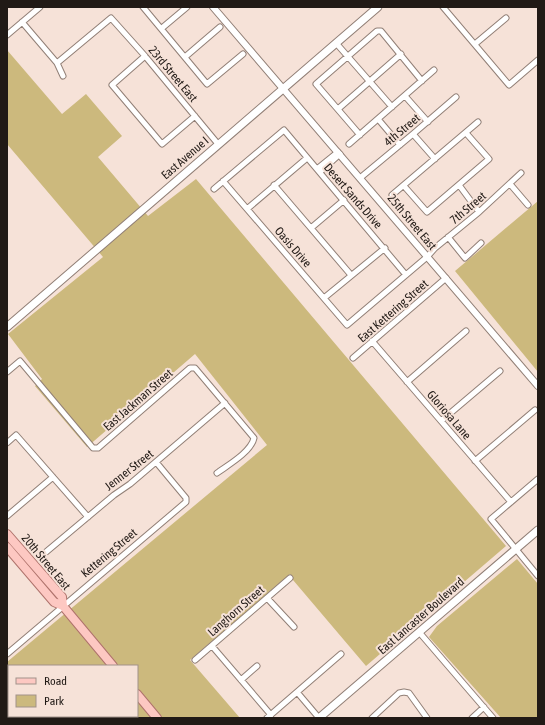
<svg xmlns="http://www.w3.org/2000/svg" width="545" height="725" viewBox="0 0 545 725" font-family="'Asap Condensed',sans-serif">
	<rect width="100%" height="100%" fill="#f6e2d8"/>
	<path fill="#ccb97d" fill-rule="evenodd" d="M7,50L62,114L86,94L122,136L98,157L148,216L196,179L506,546L366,666L293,580L290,574L190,660L240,718L7,717V662L267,445L195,354L87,447L35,386L42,379L8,334L103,257L7,144ZM9,666H137V716H9Z
		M538,201V372L455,271Z
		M517,559L538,584V718H501L429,637L437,626Z"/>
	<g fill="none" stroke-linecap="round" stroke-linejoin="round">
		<g stroke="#917f76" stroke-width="7">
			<path id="minor" d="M143,7L207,84L243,54
				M443,7L509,85L538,60
				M22,22L57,63L63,76
				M162,28L187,7
				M7,35L40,7
				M336,43L392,107
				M475,44L506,18
				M145,56L112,85L162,144L195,116
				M185,57L220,27
				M57,63L111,18L145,56L218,144
				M405,96L428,122
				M338,109L401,54
				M378,119L400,145
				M413,134L435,159
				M360,135L316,84L377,31H381L422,81
				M349,144L434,70
				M317,169L338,152
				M320,172L340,154
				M360,178L413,134L456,97
				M223,181L347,325L427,257L435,248L479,212L521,173
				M510,184L528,205
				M274,185L351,275
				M459,185L479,212
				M404,186L427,212L489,159L466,133
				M214,189L284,130L406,275
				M392,195L478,122
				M247,209L307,158
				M311,228L344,200
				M448,237L465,258L481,243
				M324,298L385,248
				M372,341L511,502
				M353,358L446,278
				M7,372L20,361L93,448H98L190,368H195L254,438C251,452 228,465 217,473
				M407,382L466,331
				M441,421L500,371
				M7,443L16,435L88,517
				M475,461L535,410
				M538,479L491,519L538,576
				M7,516L53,477
				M46,552L114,495L130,484L225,403
				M267,598L294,627
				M419,632L493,718
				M212,646L271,715
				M7,654L186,502V498L156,462
				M195,660L290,578
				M241,680L257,666
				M297,692L319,718
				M267,718L341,654
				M372,718L399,693L404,692L409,693L427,718
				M472,718L484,707"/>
		</g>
		<g stroke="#917f76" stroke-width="8">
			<path id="tertiary" d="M213,7L538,386"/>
		</g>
		<g stroke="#917f76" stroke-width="9">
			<path id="secondary" d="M7,327L378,7
				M319,718L538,530"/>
		</g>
		<g stroke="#af736c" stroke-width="10">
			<path id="primary" d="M7,534L62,597L63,606
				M7,547L54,602L63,606L113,666
				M137,694L157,718"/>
		</g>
		<use href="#minor" stroke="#fff" stroke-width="5"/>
		<use href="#tertiary" stroke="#fff" stroke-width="6"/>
		<use href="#secondary" stroke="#fff" stroke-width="7"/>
		<use href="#primary" stroke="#fdc8c2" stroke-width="8"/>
	</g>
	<g text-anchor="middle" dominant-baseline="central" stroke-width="4" stroke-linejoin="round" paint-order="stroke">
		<g font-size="12" fill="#211a16" stroke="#f6e2d8">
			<text transform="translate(173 74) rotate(50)">23rd Street East</text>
			<text transform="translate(402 130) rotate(-40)">4th Street</text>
			<text transform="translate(185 158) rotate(-41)">East Avenue I</text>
			<text transform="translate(353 196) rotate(49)">Desert Sands Drive</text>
			<text transform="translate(468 208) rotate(-40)">7th Street</text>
			<text transform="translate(412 222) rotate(50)">25th Street East</text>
			<text transform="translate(293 247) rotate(49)">Oasis Drive</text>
			<text transform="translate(393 311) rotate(-41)">East Kettering Street</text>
			<text transform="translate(138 400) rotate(-41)">East Jackman Street</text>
			<text transform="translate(449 415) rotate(49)">Gloriosa Lane</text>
			<text transform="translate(129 470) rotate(-38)">Jenner Street</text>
			<text transform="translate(109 553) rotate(-40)">Kettering Street</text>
			<text transform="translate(46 562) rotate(50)">20th Street East</text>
			<text transform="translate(236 611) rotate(-41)">Langhorn Street</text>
			<text transform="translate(421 616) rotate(-41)">East Lancaster Boulevard</text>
		</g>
	</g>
	<rect width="545" height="725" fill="none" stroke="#211a16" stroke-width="16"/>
	<rect x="8" y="665" width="130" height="52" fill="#f6e2d8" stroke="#a1928a"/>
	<rect x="16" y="678" width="20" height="6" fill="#fdc8c2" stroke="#a1928a"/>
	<text x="44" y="685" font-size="12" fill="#211a16">Road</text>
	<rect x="16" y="695" width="20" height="12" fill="#ccb97d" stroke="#a1928a"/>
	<text x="44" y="705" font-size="12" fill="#211a16">Park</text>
</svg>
